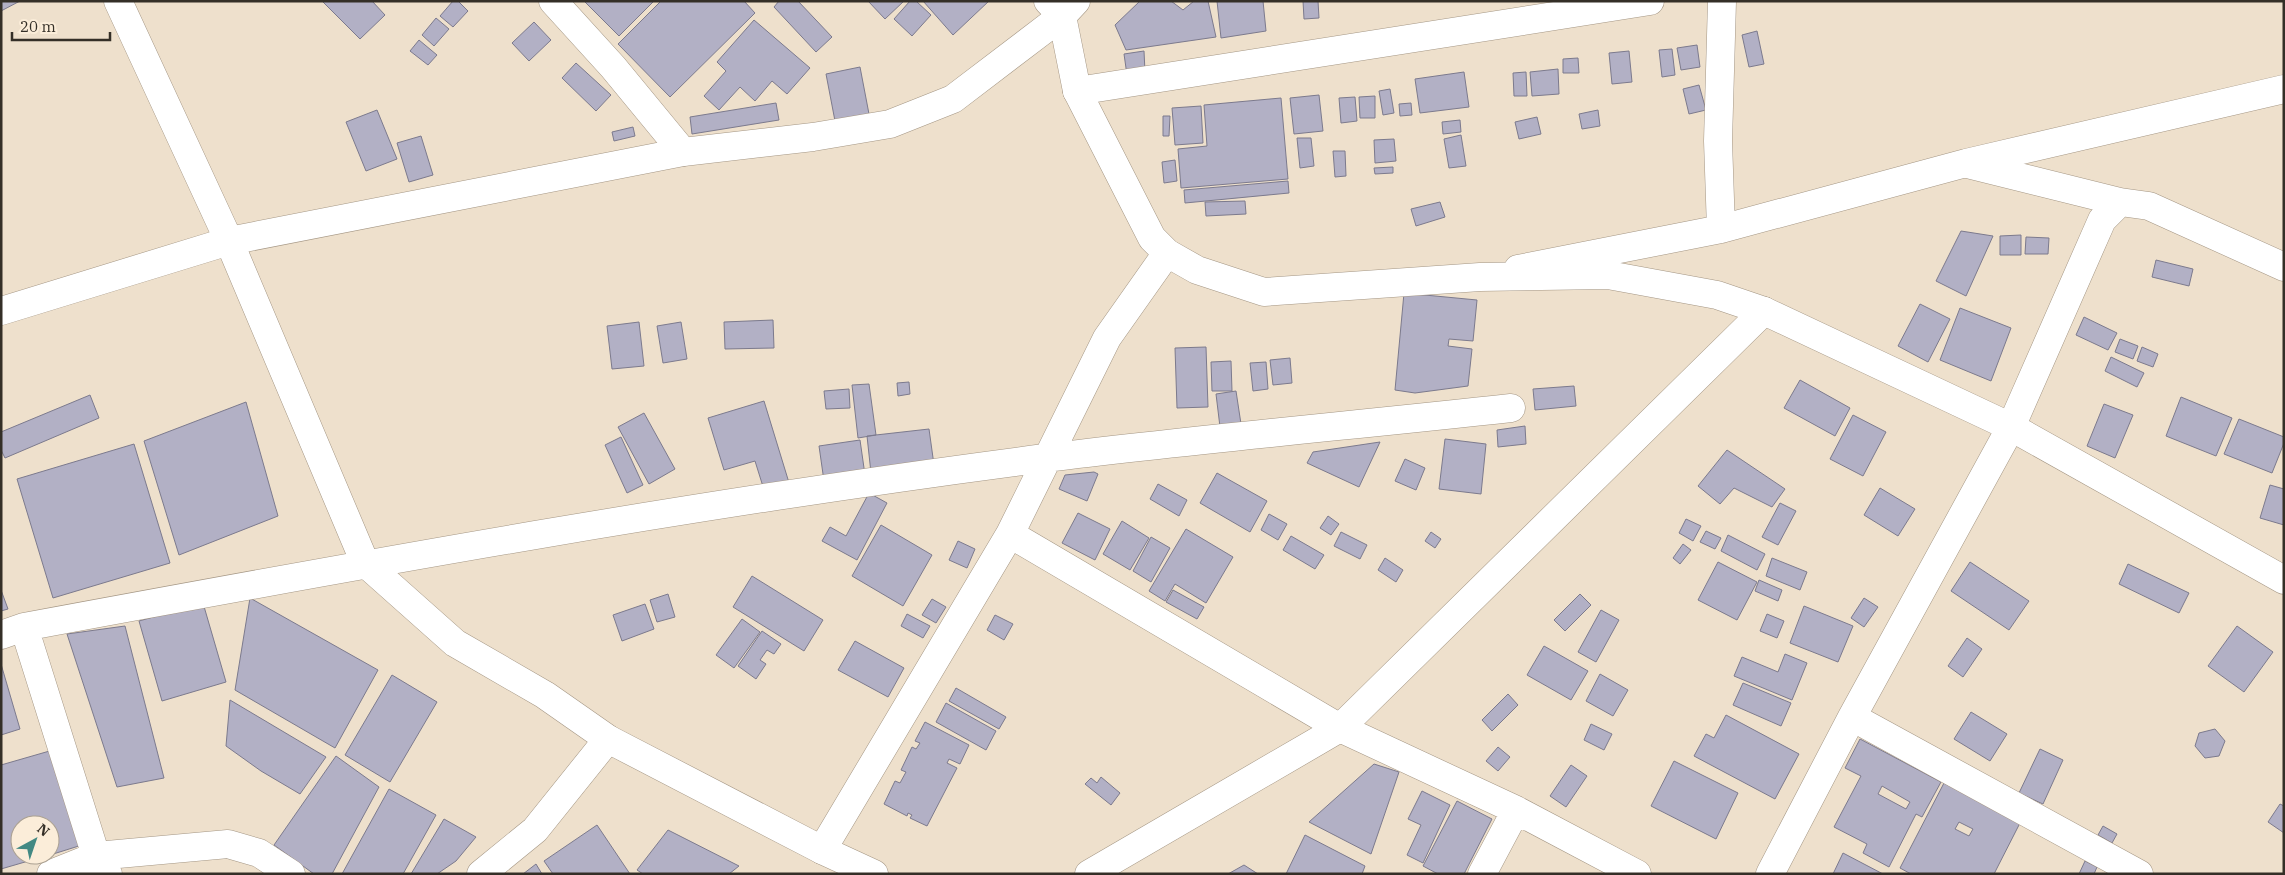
<svg xmlns="http://www.w3.org/2000/svg" width="2285" height="875" viewBox="0 0 2285 875" font-family="'IBM Plex Serif',serif">
	<rect width="100%" height="100%" fill="#eee0cc"/>
	<path fill="#b2b0c5" stroke="#7c7a8d" fill-rule="evenodd" d="M1,1H20L1,11Z
		M322,1H372L385,15L360,39Z
		M453,1H458L468,11L453,27L440,16Z
		M584,1H654L619,36Z
		M661,1H744L755,13L670,97L618,44Z
		M779,1H798L832,37L816,52L774,7Z
		M868,1H904L885,19Z
		M910,1H916L931,15L912,36L894,19Z
		M923,1H989L953,35Z
		M1140,1H1171L1183,10L1194,1H1208L1216,37L1126,50L1115,25Z
		M1217,1H1263L1266,31L1221,38Z
		M1303,1H1318L1319,18L1304,19Z
		M436,18L449,29L434,46L422,35Z
		M754,20L810,68L787,94L772,81L755,101L740,87L719,110L704,96L726,71L717,62Z
		M534,22L551,40L529,61L512,43Z
		M1757,31L1764,64L1749,67L1742,35Z
		M419,40L437,55L428,65L410,51Z
		M1697,45L1700,67L1681,70L1677,48Z
		M1672,49L1675,75L1662,77L1659,50Z
		M1144,51L1145,72L1127,75L1124,54Z
		M1629,51L1632,82L1612,84L1609,53Z
		M1578,58L1579,73H1563V59Z
		M576,63L611,95L596,111L562,78Z
		M860,67L869,114L835,121L826,74Z
		M1558,69L1559,94L1532,96L1530,72Z
		M1464,72L1469,107L1420,113L1415,79Z
		M1526,72L1527,96H1514L1513,73Z
		M1699,85L1706,110L1689,114L1683,89Z
		M1390,89L1394,113L1383,115L1379,91Z
		M1319,95L1323,131L1294,134L1290,98Z
		M1375,96V118H1360L1359,97Z
		M1355,97L1357,121L1341,123L1339,98Z
		M1281,98L1288,179L1181,188L1178,149L1207,146L1204,105Z
		M776,103L779,120L692,134L690,117Z
		M1411,103L1412,115L1400,116L1399,104Z
		M1201,106L1203,143L1175,145L1172,108Z
		M377,110L397,159L366,171L346,122Z
		M1598,110L1600,126L1582,129L1579,114Z
		M1163,116H1170L1169,136H1163Z
		M1537,117L1541,134L1519,139L1515,122Z
		M1460,120L1461,132L1443,134L1442,122Z
		M633,127L635,136L614,141L612,132Z
		M1461,135L1466,166L1449,168L1444,139Z
		M421,136L433,175L409,182L397,143Z
		M1297,138H1311L1314,166L1300,168Z
		M1394,139L1396,161L1375,163L1374,140Z
		M1333,151H1345L1346,176L1335,177Z
		M1175,160L1177,181L1164,183L1162,162Z
		M1393,167V173L1375,174L1374,168Z
		M1288,181L1289,193L1185,203L1184,190Z
		M1245,201L1246,214L1206,216L1205,202Z
		M1440,202L1445,217L1416,226L1411,209Z
		M1961,231L1993,236L1966,296L1936,281Z
		M2021,235V255H2000V236Z
		M2026,237L2049,238L2048,254H2025Z
		M2156,260L2193,269L2189,286L2152,277Z
		M1404,293L1477,300L1473,341L1449,339L1448,346L1472,349L1468,386L1415,393L1395,390Z
		M1920,304L1950,319L1928,362L1898,346Z
		M1960,308L2011,328L1991,381L1940,360Z
		M2084,317L2117,333L2108,350L2076,335Z
		M773,320L774,348L725,349L724,322Z
		M639,322L644,366L612,369L607,326Z
		M681,322L687,359L663,363L657,326Z
		M2120,339L2138,346L2133,359L2115,352Z
		M1206,347L1208,407L1177,408L1175,348Z
		M2142,347L2158,354L2153,367L2137,361Z
		M2111,357L2144,373L2137,387L2105,371Z
		M1290,358L1292,383L1273,385L1270,360Z
		M1231,361L1232,391H1212L1211,362Z
		M1266,362L1268,389L1253,391L1250,363Z
		M1800,380L1850,408L1835,436L1784,408Z
		M909,382L910,394L898,396L897,383Z
		M869,384L876,435L858,438L852,385Z
		M1574,386L1576,406L1535,410L1533,389Z
		M849,389L850,408L826,409L824,391Z
		M1236,391L1241,424L1220,427L1216,394Z
		M90,395L99,418L5,458L1,450V432Z
		M2181,397L2232,418L2216,456L2166,436Z
		M764,401L790,486L765,493L755,461L724,470L708,418Z
		M246,402L278,516L179,555L144,441Z
		M2104,404L2133,415L2115,458L2087,446Z
		M644,413L675,469L649,484L618,427Z
		M1853,415L1886,432L1863,476L1830,459Z
		M2239,419L2284,437V443L2272,473L2224,454Z
		M1525,426L1526,444L1498,447L1497,430Z
		M929,429L934,465L871,473L867,436Z
		M621,437L643,485L627,493L605,445Z
		M1445,439L1486,444L1481,494L1439,489Z
		M860,440L865,475L824,481L819,446Z
		M1380,442L1359,487L1307,463L1313,452Z
		M134,444L170,563L53,598L17,479Z
		M1727,450L1785,489L1772,507L1734,488L1720,504L1698,486Z
		M1405,459L1425,468L1416,490L1395,481Z
		M1094,472L1098,474L1087,501L1059,489L1065,475Z
		M1217,473L1267,501L1250,532L1200,503Z
		M1158,484L1187,500L1179,516L1150,499Z
		M2270,485L2284,489V525L2260,518Z
		M1880,488L1915,509L1898,536L1864,515Z
		M869,493L887,503L857,560L822,541L830,527L846,536Z
		M1780,503L1796,511L1778,545L1762,537Z
		M1078,513L1110,529L1095,560L1062,543Z
		M1269,514L1287,524L1278,540L1261,530Z
		M1328,516L1339,524L1331,535L1320,528Z
		M1686,519L1701,526L1693,541L1679,533Z
		M1122,521L1149,538L1130,570L1103,554Z
		M881,525L932,555L903,606L852,576Z
		M1186,529L1233,557L1206,603L1175,584L1165,601L1149,591Z
		M1706,531L1721,538L1715,549L1700,542Z
		M1341,532L1367,545L1360,559L1334,546Z
		M1431,532L1441,539L1435,548L1425,541Z
		M1728,535L1765,554L1757,570L1721,551Z
		M1291,536L1324,555L1315,569L1283,550Z
		M1151,537L1170,548L1151,582L1133,571Z
		M958,541L975,549L967,568L949,560Z
		M1683,544L1691,550L1680,564L1673,558Z
		M1385,558L1403,570L1396,582L1378,570Z
		M1772,558L1807,572L1800,590L1766,576Z
		M1718,562L1757,582L1737,620L1698,600Z
		M1970,562L2029,601L2009,630L1951,591Z
		M2128,564L2189,593L2179,613L2119,584Z
		M752,576L823,620L804,651L733,607Z
		M1759,580L1782,590L1778,601L1755,591Z
		M1,590L8,609L1,611Z
		M1173,590L1204,607L1197,619L1166,602Z
		M668,594L675,617L657,622L650,600Z
		M1580,594L1591,605L1565,631L1554,620Z
		M250,598L378,670L335,748L235,690Z
		M1864,598L1878,607L1864,627L1851,618Z
		M932,599L946,607L936,623L922,615Z
		M203,603L226,682L162,701L139,621Z
		M645,604L654,629L622,641L613,615Z
		M1804,606L1853,626L1838,662L1790,643Z
		M1601,610L1619,620L1596,662L1578,652Z
		M907,614L930,626L923,638L901,626Z
		M1767,614L1784,621L1777,638L1760,631Z
		M995,615L1013,624L1004,640L987,630Z
		M742,619L760,632L734,668L716,655Z
		M125,626L164,778L117,787L67,634Z
		M2237,626L2273,652L2244,692L2208,666Z
		M762,631L781,644L774,654L767,650L760,660L766,664L756,679L738,666Z
		M1967,638L1982,649L1963,677L1948,666Z
		M855,641L904,668L888,697L838,670Z
		M1544,646L1588,671L1571,700L1527,675Z
		M1785,654L1807,663L1792,700L1734,676L1742,657L1778,672Z
		M1,664L20,729L1,735Z
		M1600,674L1628,690L1613,716L1586,701Z
		M392,675L437,702L390,782L345,755Z
		M1743,683L1791,703L1781,726L1733,705Z
		M956,688L1006,717L999,729L949,701Z
		M1508,694L1518,705L1492,731L1482,720Z
		M230,700L326,757L300,794L261,771L226,746Z
		M946,703L996,731L986,750L936,722Z
		M1971,712L2007,734L1990,761L1954,739Z
		M1726,715L1799,754L1775,799L1694,756L1706,734L1714,738Z
		M925,722L969,745L960,764L949,759L947,763L957,768L927,826L910,818L912,815L908,813L907,816L884,804L895,781L900,783L906,772L901,770L912,747L916,749L920,743L915,741Z
		M1591,724L1612,734L1604,750L1584,740Z
		M2215,729L2225,741L2219,756L2205,758L2195,746L2199,733Z
		M1860,739L1941,782L1922,817L1916,814L1889,867L1863,853L1867,844L1834,827L1861,776L1845,768ZM1882,786L1910,802L1906,809L1878,794Z
		M1498,747L1510,757L1498,771L1486,761Z
		M2040,749L2063,760L2043,804L2019,793Z
		M53,750L82,845L50,855V825H20V855H49L1,869V765Z
		M336,756L379,787L332,874H314L274,845Z
		M1674,761L1738,793L1716,839L1651,806Z
		M1374,764L1399,772L1371,854L1309,822Z
		M1571,765L1587,776L1566,807L1550,796Z
		M1101,777L1120,793L1111,805L1085,784L1091,778L1097,783Z
		M1944,783L2020,823L1994,874H1911L1900,868ZM1959,822L1973,829L1969,836L1955,829Z
		M389,789L436,815L403,874H342Z
		M1422,791L1450,805L1423,863L1407,855L1421,825L1408,819Z
		M1457,801L1492,819L1464,874H1438L1423,866Z
		M2280,804L2284,806V833L2268,822Z
		M444,819L476,837L456,861L437,874H411Z
		M597,825L630,874H553L544,861Z
		M2103,826L2117,834L2112,843L2098,835Z
		M668,830L739,866L729,874H643L637,870Z
		M1305,835L1365,866L1362,874H1286Z
		M1843,853L1883,874H1833Z
		M2085,861L2097,867L2094,874H2079Z
		M536,864L542,874H523Z
		M1244,865L1258,874H1228Z"/>
	<g fill="none" stroke-linecap="round" stroke-linejoin="round">
		<g stroke="#a49684" stroke-width="29">
			<path id="minor" d="M553,1L613,67L683,152
				M1048,1L1062,16
				M1077,91L1650,1
				M1971,165L2120,202L2149,206L2284,267
				M1721,229L1718,141L1722,1
				M1518,269L1721,229L1966,163L2284,89
				M1,311L229,241
				M1010,534L1340,728L1516,810L1637,874
				M24,627L96,856L108,874
				M1,635L24,627C363,564 703,502 1045,458C1200,439 1356,425 1511,408
				M1852,717L2139,874
				M822,850L1010,534L1107,338L1167,253
				M51,874L96,856L228,844L259,853L291,874
				M481,874L535,830L608,739
				M1089,874L1340,728L1764,311
				M1482,874L1516,810
				M1770,874L1852,717L2011,427L2102,220L2120,202"/>
		</g>
		<g stroke="#a49684" stroke-width="29">
			<path id="tertiary" d="M118,1L229,241L365,563L455,643L545,695L608,739L822,850L874,874
				M1062,16L1077,91L1152,238L1167,253L1197,270L1264,292L1480,277L1608,275L1717,295L1764,311L2011,427L2284,580
				M229,241L683,152L813,137L890,124L953,99L1062,16L1076,1"/>
		</g>
		<use href="#minor" stroke="#fff" stroke-width="28"/>
		<use href="#tertiary" stroke="#fff" stroke-width="28"/>
	</g>
	<rect width="2285" height="875" fill="none" stroke="#342f27" stroke-width="5"/>
	<g transform="translate(35 840) rotate(40)"><circle r="24" fill="#fbedd9" stroke="#aba192"/>
	<path d="M0-4L9 19L0 12L-9 19Z" fill="#428983"/>
	<text y="-8" font-size="14" font-weight="bold" text-anchor="middle" fill="#342f27">N</text>
	</g>
	<path d="M12 32v8h98v-8" fill="none" stroke="#342f27" stroke-width="2.5"/>
	<text x="20" y="32" font-size="15" fill="#342f27" stroke="#fbedd9" stroke-width="4" paint-order="stroke">20 m</text>
</svg>
